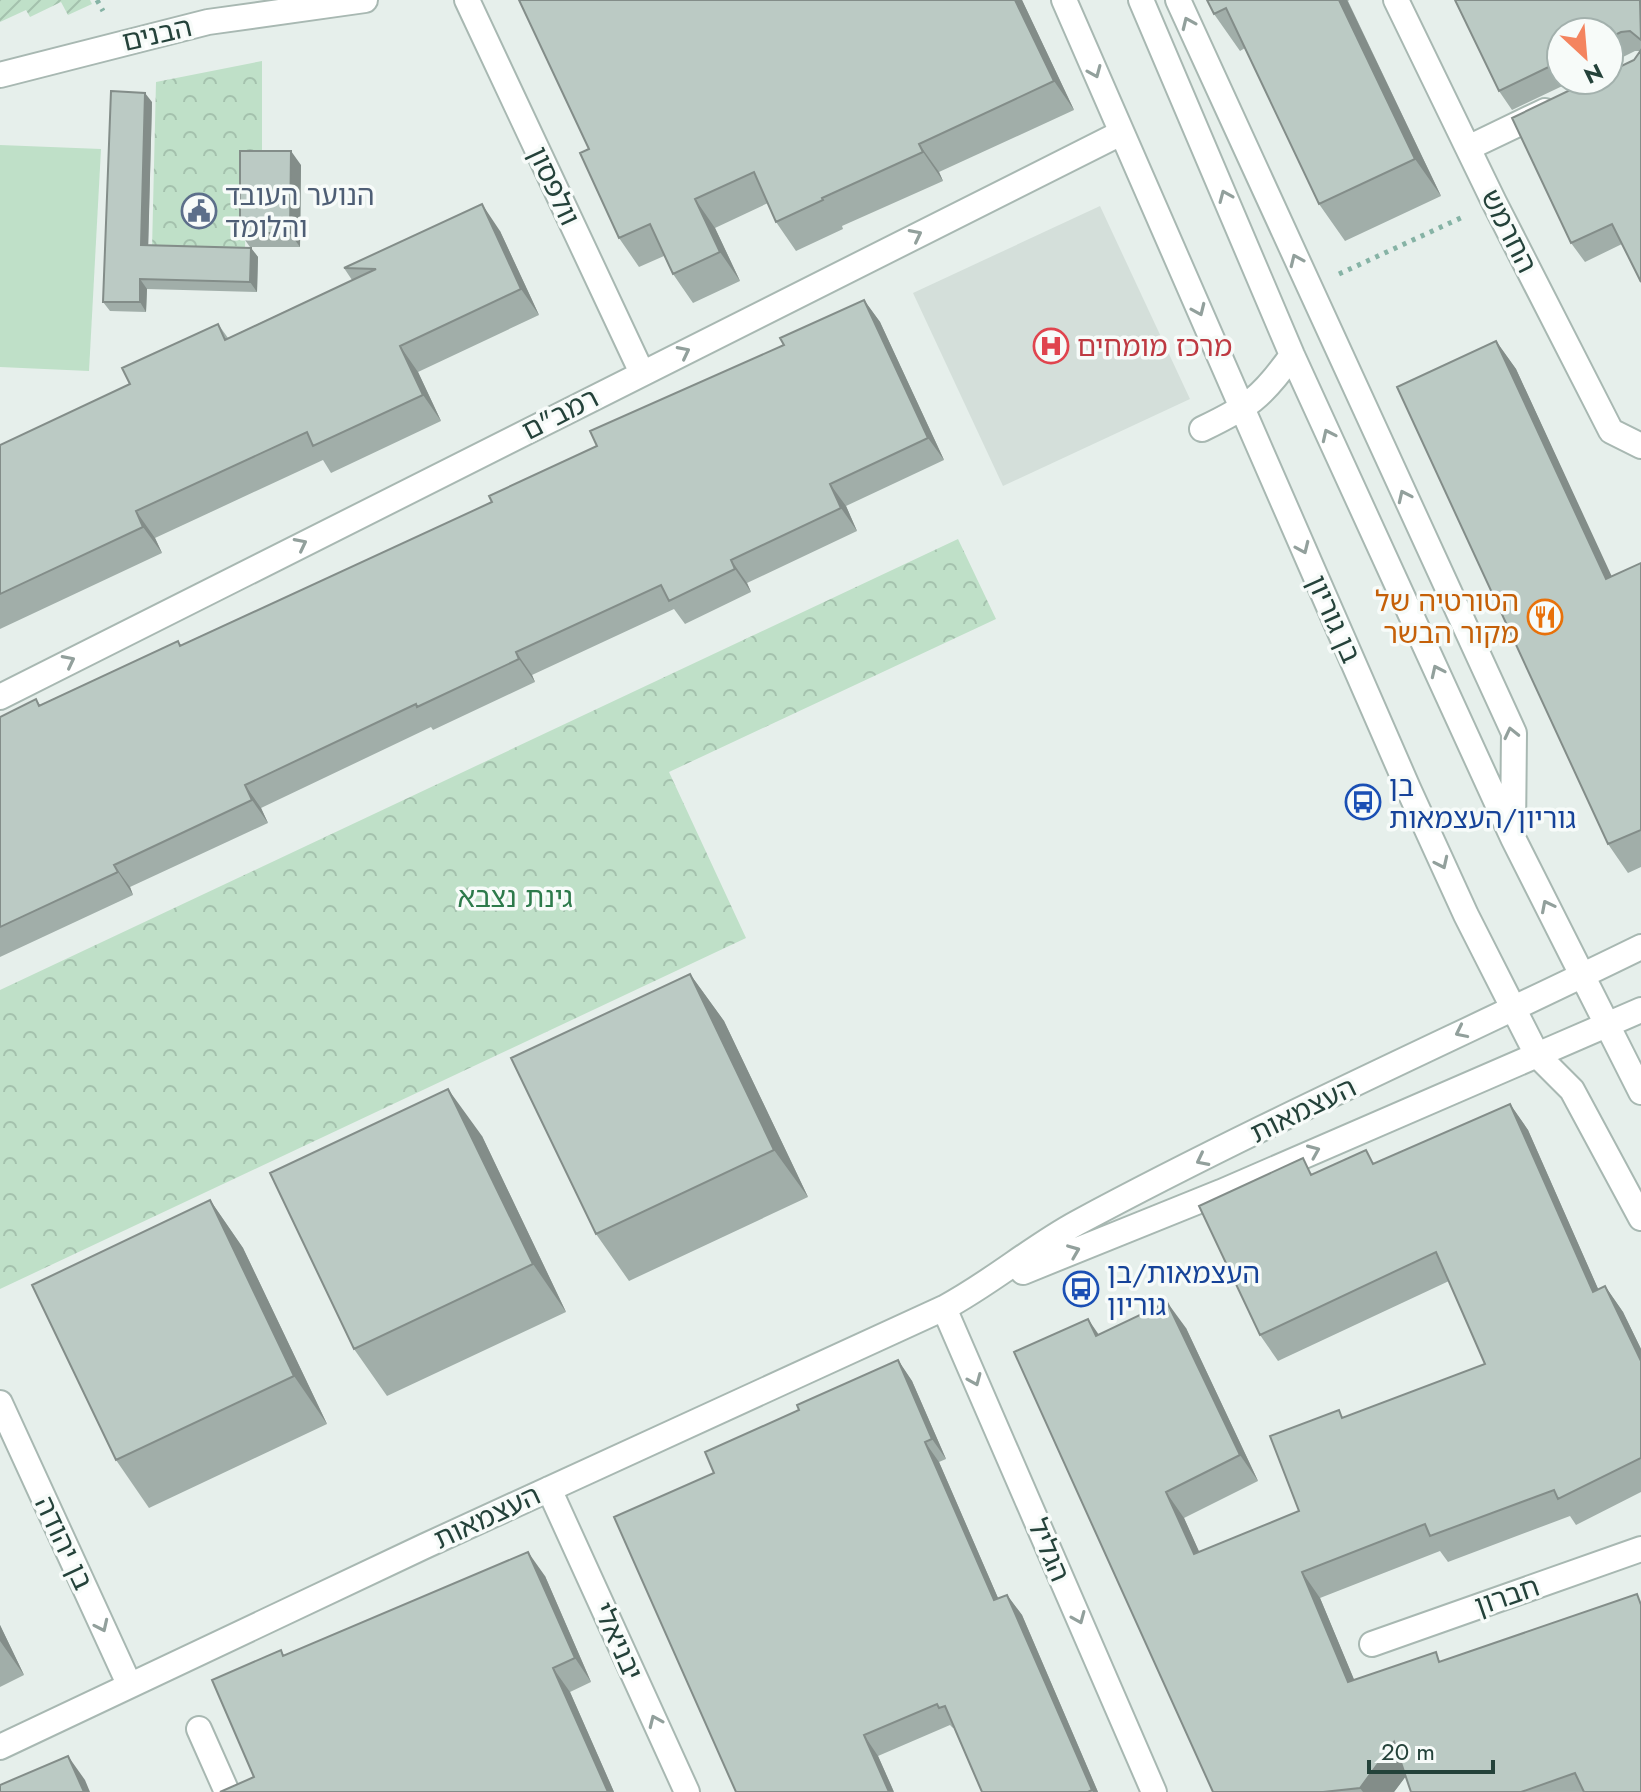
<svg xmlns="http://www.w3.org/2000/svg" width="1641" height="1792" viewBox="0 0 1641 1792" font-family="Jost,'Noto Sans Hebrew',sans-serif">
	<defs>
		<pattern id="forest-crowns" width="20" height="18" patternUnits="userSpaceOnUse" patternTransform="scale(2)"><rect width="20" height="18" fill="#bfe0c8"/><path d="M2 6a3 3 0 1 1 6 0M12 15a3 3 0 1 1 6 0" fill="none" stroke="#a4c1ad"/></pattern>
		<pattern id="garden-furrows" width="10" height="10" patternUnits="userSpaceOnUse" patternTransform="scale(2)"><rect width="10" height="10" fill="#bfe0c8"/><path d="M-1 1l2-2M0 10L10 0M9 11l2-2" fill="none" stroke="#a4c1ad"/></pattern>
	</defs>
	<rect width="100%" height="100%" fill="#e6efeb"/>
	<path fill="#d4dfda" d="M1100,206L1190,399L1003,486L913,293Z"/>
	<path fill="url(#forest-crowns)" d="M262,61V162L246,163L245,252L152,249L156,82Z
		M958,539L996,619L669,772L746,938L0,1289V990Z"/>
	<path fill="url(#garden-furrows)" d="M0,0H90L92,4L68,15L61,2L30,17L26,10L0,22Z"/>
	<path fill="#bfe0c8" d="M0,145L101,149L89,371L0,367Z"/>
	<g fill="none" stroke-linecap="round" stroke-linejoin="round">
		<g stroke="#a8b8b2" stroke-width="28">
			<path id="minor" d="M467,0L642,373
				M1064,0L1408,788L1466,915L1537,1055L1572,1090L1641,1218
				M1141,0L1292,355L1513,838L1641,1092
				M1178,0L1514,733L1513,832
				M1396,0L1494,202L1611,431L1641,446
				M0,75L208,22L365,0
				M1468,148L1545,111
				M1202,429C1248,407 1262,398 1292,355
				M0,697L1121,133
				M1023,1272L1221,1192L1641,1010
				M944,1308L1154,1792
				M0,1403L129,1684
				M549,1489L687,1792
				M1372,1644L1641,1549
				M199,1729L227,1792
				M0,1747L425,1546L944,1308C991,1283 1031,1248 1077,1223C1261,1124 1453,1039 1641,947"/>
		</g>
		<path stroke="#86b3a5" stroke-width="5" stroke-dasharray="4 6" stroke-linecap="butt" d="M97,0L103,11
			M1339,274L1465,216"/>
		<use href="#minor" stroke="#fff" stroke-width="24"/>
	</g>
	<path fill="#a1aea9" d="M1022,0L1074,110L939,172L943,181L842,226L843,229L796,251L776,222L768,203L715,228L740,281L693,303L673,274L664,256L639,267L619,238Z
		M1207,0H1349L1348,1L1441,196L1345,241L1319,204L1245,48L1240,51L1214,14Z
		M1455,0H1641V282L1622,244L1585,262L1571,243L1512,118L1591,80H1609V72L1634,60L1641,51H1635L1609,64V32H1561V80H1575L1512,110L1499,91Z
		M152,102L148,245L251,248L258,257L257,292L147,289L146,312L110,311L103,302Z
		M301,165L300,247H250L240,233Z
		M500,231L539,315L418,372L441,421L331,473L323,460L155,538L162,553L0,629V445L130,384L218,324L228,338L352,280L344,268Z
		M864,300L880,322L944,460L846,506L857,531L747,583L751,592L685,624L674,609L532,675L535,682L433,730L431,727L261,808L268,823L130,887L133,895L0,957V717L36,699L40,705L178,641L181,645L492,502L784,345Z
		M1496,341L1516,369L1611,577L1641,563V867L1628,873L1608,844Z
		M690,974L724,1021L808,1197L629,1281L596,1234Z
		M1510,1104L1528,1130L1598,1289L1605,1286L1623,1312L1641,1349V1492L1576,1525L1570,1516L1448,1562L1440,1551L1320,1598L1354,1680L1442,1661L1641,1792H1411L1406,1776L1394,1792H1213L1099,1335L1186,1328L1258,1481L1184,1518L1199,1552L1299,1511L1344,1417L1485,1364L1449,1281L1278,1361L1260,1335L1314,1174L1375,1163Z
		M482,1136L566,1312L387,1396L354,1349Z
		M210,1200L243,1248L327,1424L149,1508L116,1460Z
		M898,1360L912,1381L946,1459L939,1462L998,1598L1007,1595L1022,1615L1098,1792H982L954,1728H953L950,1725L878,1756L894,1792L714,1473Z
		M545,1576L591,1682L570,1692L614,1792H220L254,1777L284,1655Z
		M0,1625L24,1675L0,1687Z"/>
	<path fill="#838d89" d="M1015,0H1022L1074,110L1054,81Z
		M1339,0H1347L1441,196L1415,159Z
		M145,93L152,102L148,254L141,245Z
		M919,144L939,172L943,181L923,152Z
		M291,151L301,165L300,247L290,233Z
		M695,199L715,228L740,281L720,252Z
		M482,204L500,231L539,315L521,289Z
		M251,248L258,257L257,292L250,282Z
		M140,279L147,289L146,312L140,302Z
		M864,300L880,322L944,460L928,438Z
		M1496,341L1516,369L1626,607L1606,579Z
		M400,346L418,372L441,421L423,395Z
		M830,484L846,506L857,531L841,508Z
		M136,511L155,538L162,553L143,527Z
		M731,560L747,583L751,592L735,569Z
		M516,652L532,675L535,682L519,659Z
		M245,785L261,808L268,823L252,800Z
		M114,865L130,887L133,895L118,872Z
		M690,974L724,1021L808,1197L774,1150Z
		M448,1089L482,1136L566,1312L533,1264Z
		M1510,1104L1528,1130L1611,1318L1593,1292Z
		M210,1200L243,1248L327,1424L294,1376Z
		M1605,1286L1623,1312L1641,1349V1361Z
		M1167,1302L1186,1328L1258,1481L1240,1455Z
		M1088,1319L1106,1345L1096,1336Z
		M898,1360L912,1381L946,1459L932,1439Z
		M925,1442L939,1462L1008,1621L994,1600Z
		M1166,1492L1184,1518L1212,1580L1194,1554Z
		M528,1552L545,1576L591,1682L575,1658Z
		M1302,1572L1320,1598L1366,1708L1348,1682Z
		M1007,1595L1022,1615L1098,1792H1093L1092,1790Z
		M0,1625L24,1675L0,1641Z
		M553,1668L570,1692L614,1792H608Z
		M864,1735L878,1756L894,1792H889Z
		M1394,1742L1412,1768L1394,1792H1363L1360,1788Z
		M68,1756L85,1780L90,1792H84Z"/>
	<path fill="#bbcac4" stroke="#838d89" stroke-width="2" d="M519,0H1015L1054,81L919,144L923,152L822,198L823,200L776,222L754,172L695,199L720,252L673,274L650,224L619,238L580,153L589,149Z
		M1207,0H1339L1415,159L1319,204L1226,8L1214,14Z
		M1455,0H1640L1641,40L1630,31L1621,32L1609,38V32H1561V61L1499,91Z
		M1641,50V282L1612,224L1571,243L1512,118L1591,80H1609V72L1634,60Z
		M111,91L145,93L141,245L251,248L250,282L140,279V302H103Z
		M240,151H291L290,233H240Z
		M482,204L521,289L400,346L423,395L313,446L307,432L136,511L143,527L0,594V445L130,384L122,368L218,324L225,340L376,269L344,268Z
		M864,300L928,438L830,484L841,508L731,560L735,569L669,601L661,585L516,652L519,659L417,707L416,704L245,785L252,800L114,865L118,872L0,927V717L36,699L39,706L178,641L180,646L492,502L489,496L597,446L590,431L784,345L780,338Z
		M1496,341L1606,579L1641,563V830L1608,844L1397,387Z
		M690,974L774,1150L596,1234L511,1058Z
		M448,1089L533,1264L354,1349L270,1173Z
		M1510,1104L1593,1292L1605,1286L1641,1361V1458L1558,1499L1554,1490L1430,1536L1425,1524L1302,1572L1348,1682L1436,1652L1439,1662L1637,1594L1641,1605V1792H1584L1575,1773L1521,1792H1411L1394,1742L1360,1788L1323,1792H1213L1014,1352L1088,1319L1096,1336L1167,1302L1240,1455L1166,1492L1194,1554L1299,1511L1270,1436L1339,1410L1342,1418L1485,1364L1436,1252L1260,1335L1199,1206L1303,1158L1311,1175L1366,1150L1373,1164Z
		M210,1200L294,1376L116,1460L32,1285Z
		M898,1360L932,1439L925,1442L994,1600L1007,1595L1092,1790L1088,1792H982L945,1706L939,1708L937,1704L864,1735L889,1792H736L614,1517L714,1473L705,1452L799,1410L797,1405Z
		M528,1552L575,1658L553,1668L608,1792H220L254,1777L212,1680L281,1650L283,1656Z
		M68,1756L84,1792H0V1785Z"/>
	<defs><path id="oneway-chevron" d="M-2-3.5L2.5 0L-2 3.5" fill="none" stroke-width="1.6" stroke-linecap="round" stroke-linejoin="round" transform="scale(2)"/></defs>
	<g stroke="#92a09c">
		<use href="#oneway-chevron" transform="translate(1188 23) rotate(-114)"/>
		<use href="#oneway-chevron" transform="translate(1095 72) rotate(67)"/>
		<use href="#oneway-chevron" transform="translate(1225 196) rotate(-113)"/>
		<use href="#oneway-chevron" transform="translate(916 235) rotate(-27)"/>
		<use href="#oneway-chevron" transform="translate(1296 260) rotate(-114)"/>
		<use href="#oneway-chevron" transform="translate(1199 310) rotate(66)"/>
		<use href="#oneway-chevron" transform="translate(684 352) rotate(-27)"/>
		<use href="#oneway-chevron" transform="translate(1328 435) rotate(-115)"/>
		<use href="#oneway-chevron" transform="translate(1404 496) rotate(-115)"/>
		<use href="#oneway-chevron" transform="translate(301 544) rotate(-27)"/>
		<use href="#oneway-chevron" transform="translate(1303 548) rotate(66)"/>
		<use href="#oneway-chevron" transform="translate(69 661) rotate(-27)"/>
		<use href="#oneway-chevron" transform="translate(1437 671) rotate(-115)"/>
		<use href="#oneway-chevron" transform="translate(1511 733) rotate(-103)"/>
		<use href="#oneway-chevron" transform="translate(1442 863) rotate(65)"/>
		<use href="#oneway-chevron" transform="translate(1547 906) rotate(-117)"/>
		<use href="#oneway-chevron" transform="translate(1461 1032) rotate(154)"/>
		<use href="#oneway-chevron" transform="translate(1314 1151) rotate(-23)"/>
		<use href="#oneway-chevron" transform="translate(1202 1160) rotate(153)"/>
		<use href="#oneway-chevron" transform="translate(1074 1251) rotate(-22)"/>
		<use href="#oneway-chevron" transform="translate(975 1380) rotate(67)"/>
		<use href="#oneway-chevron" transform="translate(1079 1618) rotate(67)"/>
		<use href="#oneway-chevron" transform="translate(102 1626) rotate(65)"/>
		<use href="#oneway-chevron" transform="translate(655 1721) rotate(-114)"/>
	</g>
	<defs>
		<g id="civic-ring" transform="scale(1.8)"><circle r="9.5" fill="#f7fbf9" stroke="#5c6f8a" stroke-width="1.5"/><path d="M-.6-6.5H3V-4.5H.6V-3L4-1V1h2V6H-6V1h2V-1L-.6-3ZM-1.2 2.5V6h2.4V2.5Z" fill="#5c6f8a"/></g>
		<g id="hospital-ring" transform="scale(1.8)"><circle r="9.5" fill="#f7fbf9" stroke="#e0444e" stroke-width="1.5"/><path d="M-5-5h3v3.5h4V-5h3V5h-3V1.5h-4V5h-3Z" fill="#e0444e"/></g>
		<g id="restaurant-ring" transform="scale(1.8)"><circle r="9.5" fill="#f7fbf9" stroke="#e8710a" stroke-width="1.5"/><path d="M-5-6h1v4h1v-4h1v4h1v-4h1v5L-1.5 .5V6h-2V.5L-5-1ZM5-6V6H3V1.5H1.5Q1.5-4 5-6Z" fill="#e8710a"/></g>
		<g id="bus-ring" transform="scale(1.8)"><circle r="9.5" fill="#f7fbf9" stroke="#1a4fb4" stroke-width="1.5"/><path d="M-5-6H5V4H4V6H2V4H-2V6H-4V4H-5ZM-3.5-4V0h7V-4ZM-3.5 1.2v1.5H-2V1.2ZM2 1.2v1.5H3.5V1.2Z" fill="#1a4fb4"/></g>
	</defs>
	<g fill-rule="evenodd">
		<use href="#civic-ring" x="199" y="211"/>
		<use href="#hospital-ring" x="1051" y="346"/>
		<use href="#restaurant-ring" x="1545" y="617"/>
		<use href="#bus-ring" x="1363" y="802"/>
		<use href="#bus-ring" x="1081" y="1289"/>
	</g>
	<g text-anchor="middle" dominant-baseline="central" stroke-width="7" stroke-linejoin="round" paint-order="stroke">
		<g font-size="28" fill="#24423a" stroke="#f7fbf9">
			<text transform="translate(157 34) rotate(-13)">הבנים</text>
			<text transform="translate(554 186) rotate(65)">וולפסון</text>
			<text transform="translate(1509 231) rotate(63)">החרמש</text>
			<text transform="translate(560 414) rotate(-27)">רמב"ם</text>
			<text transform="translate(1334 619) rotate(66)">בן גוריון</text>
			<text transform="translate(1303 1110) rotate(-26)">העצמאות</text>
			<text transform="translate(487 1517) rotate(-25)">העצמאות</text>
			<text transform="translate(64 1543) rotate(65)">בן יהודה</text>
			<text transform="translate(1049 1550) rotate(67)">הגליל</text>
			<text transform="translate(1507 1596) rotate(-19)">חברון</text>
			<text transform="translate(618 1641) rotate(66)">יבניאלי</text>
		</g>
		<g font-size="28" fill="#4e5e75" stroke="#f7fbf9" text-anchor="start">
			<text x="225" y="195">הנוער העובד<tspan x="225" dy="32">והלומד</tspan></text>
		</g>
		<g font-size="28" fill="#be3a42" stroke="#f7fbf9" text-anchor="start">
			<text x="1077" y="346">מרכז מומחים</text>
		</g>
		<g font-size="28" fill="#c56008" stroke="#f7fbf9" text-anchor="end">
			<text x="1519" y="601">הטורטיה של<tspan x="1519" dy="32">מקור הבשר</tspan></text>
		</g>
		<g font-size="28" fill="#164399" stroke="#f7fbf9" text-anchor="start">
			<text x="1389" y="786">בן<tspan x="1389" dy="32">גוריון/העצמאות</tspan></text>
			<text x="1107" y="1273">העצמאות/בן<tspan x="1107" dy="32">גוריון</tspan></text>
		</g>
		<g font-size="28" fill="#2d7a4b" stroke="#f7fbf9">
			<text x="515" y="897">גינת נצבא</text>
		</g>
	</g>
	<g transform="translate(1585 56) rotate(154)"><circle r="38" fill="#f7fbf9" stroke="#a3b1ad" stroke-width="2"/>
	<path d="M0-6L14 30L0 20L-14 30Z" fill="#f4845f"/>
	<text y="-12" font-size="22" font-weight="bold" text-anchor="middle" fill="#24423a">N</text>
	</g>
	<path d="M1369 1760v12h124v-12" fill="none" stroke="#24423a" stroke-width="4"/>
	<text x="1381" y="1760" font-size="24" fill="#24423a" stroke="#f7fbf9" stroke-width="6" paint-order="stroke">20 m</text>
</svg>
